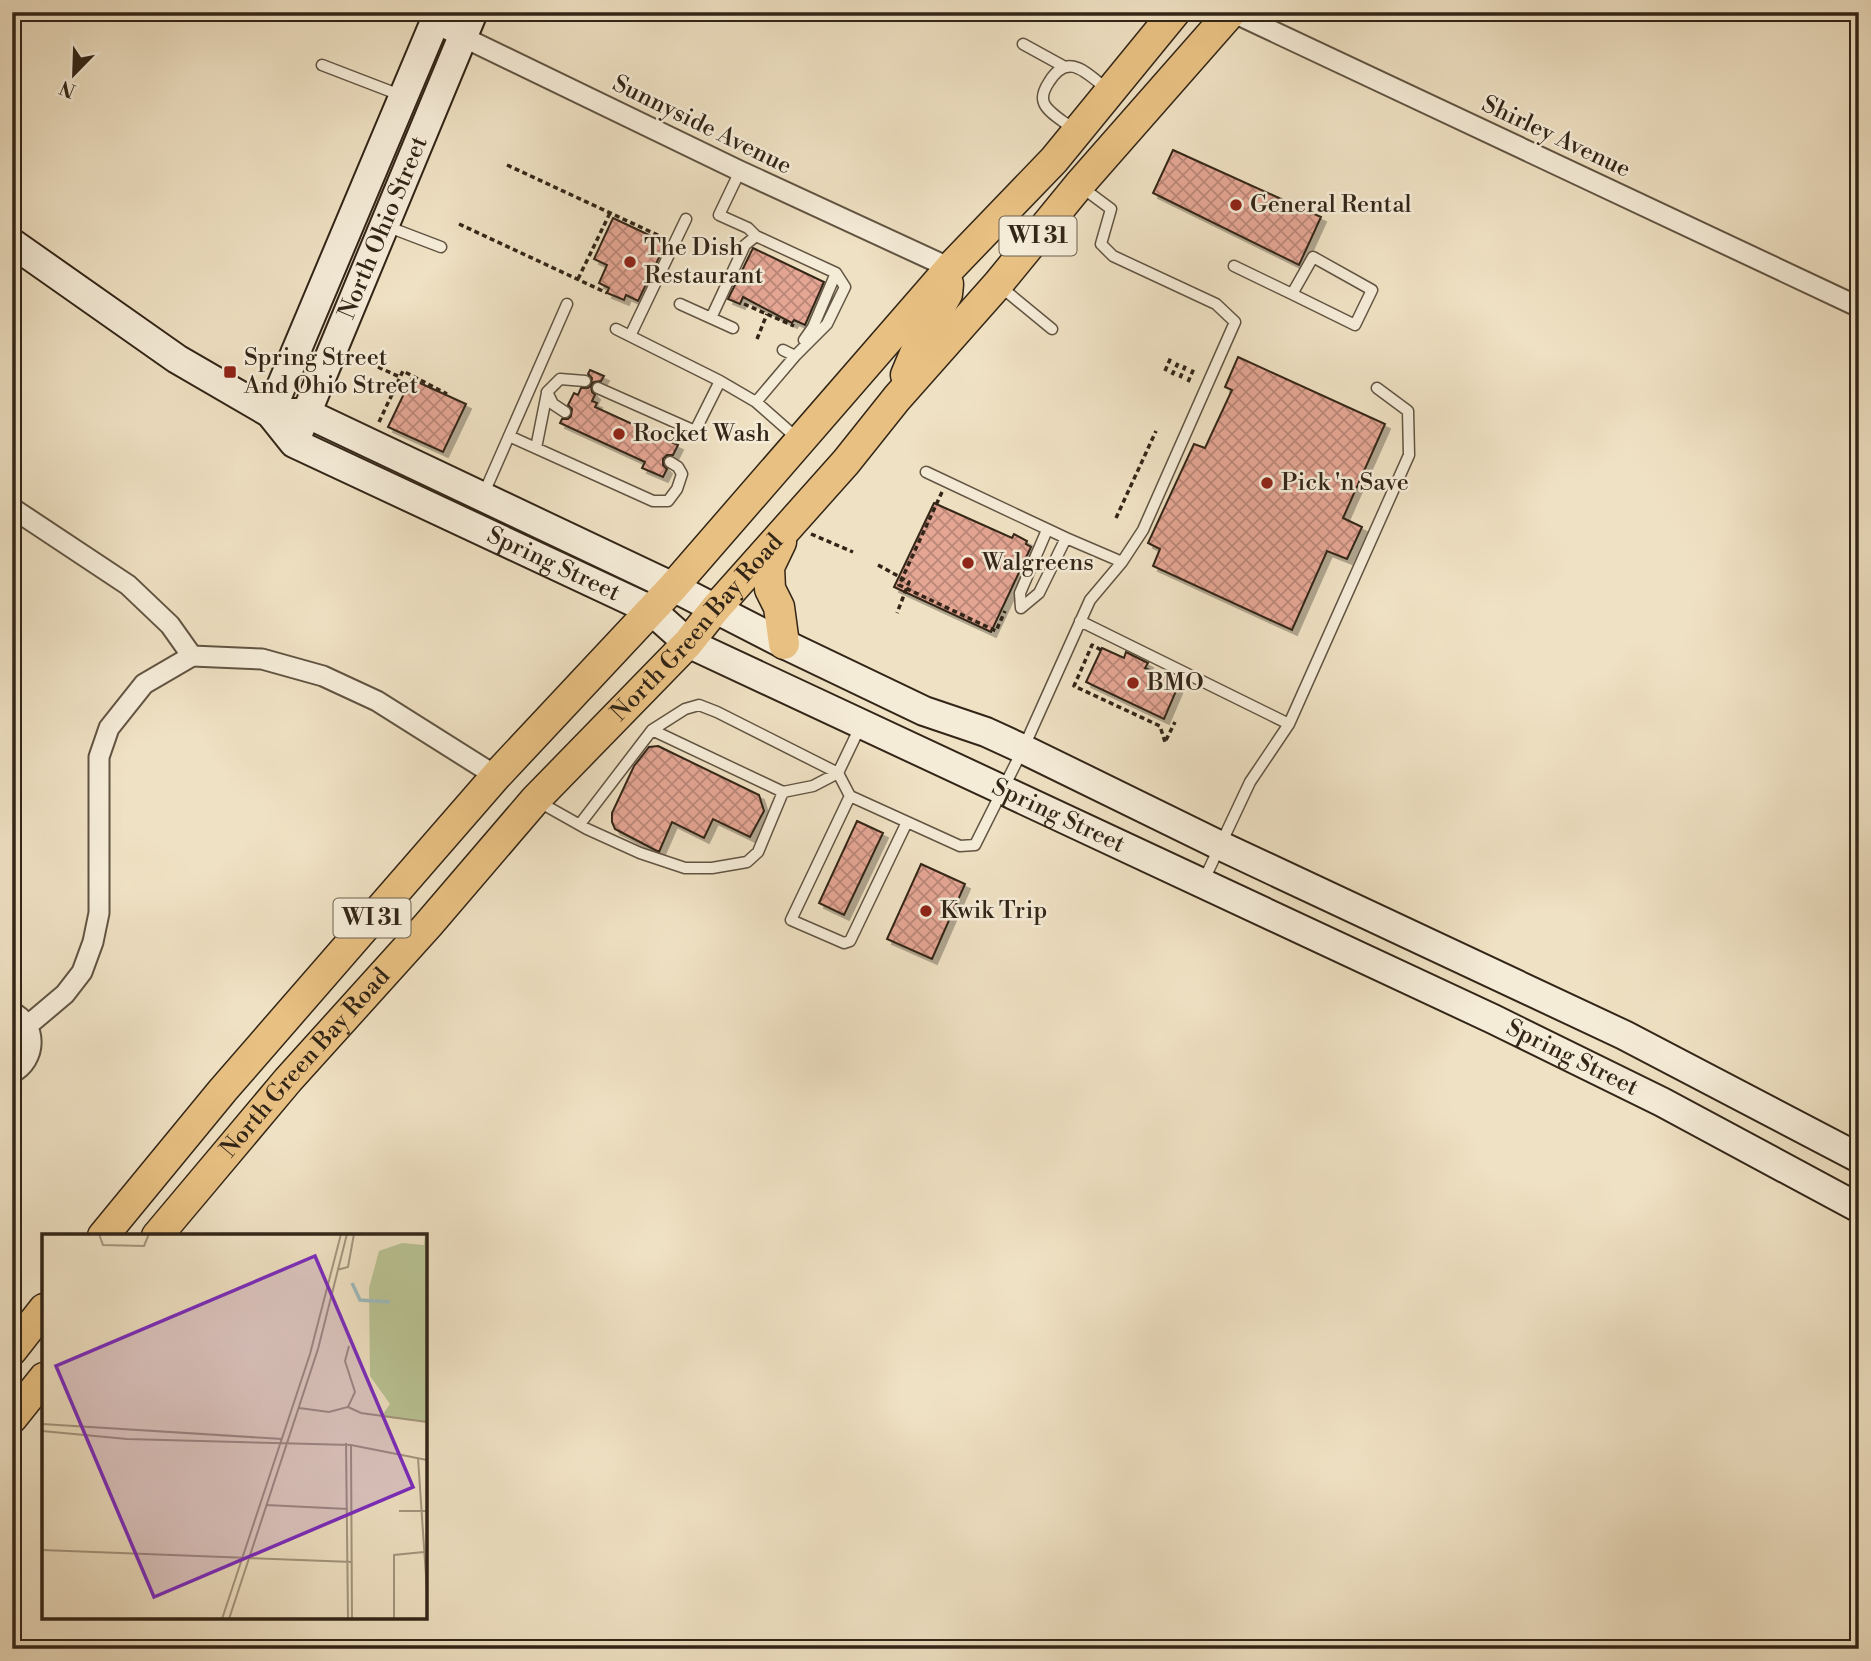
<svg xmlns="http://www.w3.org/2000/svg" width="1871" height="1661" viewBox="0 0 1871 1661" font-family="'Libre Bodoni',serif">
	<defs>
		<pattern id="building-cross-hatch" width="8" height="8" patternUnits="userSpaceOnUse" patternTransform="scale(1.75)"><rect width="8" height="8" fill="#e5a694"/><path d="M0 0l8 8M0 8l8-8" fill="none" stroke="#ba8778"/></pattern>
		<filter id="shadow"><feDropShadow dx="5" dy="5" stdDeviation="0" flood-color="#0004"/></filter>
	</defs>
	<rect width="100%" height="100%" fill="#efe1c3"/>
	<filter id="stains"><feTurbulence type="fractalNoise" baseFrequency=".00286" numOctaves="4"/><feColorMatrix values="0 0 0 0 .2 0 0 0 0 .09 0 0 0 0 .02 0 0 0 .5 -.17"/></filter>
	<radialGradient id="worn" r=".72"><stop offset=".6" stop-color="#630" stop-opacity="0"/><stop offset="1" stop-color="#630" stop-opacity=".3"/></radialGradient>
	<path fill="url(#building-cross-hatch)" stroke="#322517" stroke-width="2" filter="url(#shadow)" d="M1173,150L1321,217L1299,265L1153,193Z
		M613,218L666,243L638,301L626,295L624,300L607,293L609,288L599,283L607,265L594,259Z
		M753,248L824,282L805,325L794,320L792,323L743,297L740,304L728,299Z
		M1238,357L1385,424L1343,518L1362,527L1347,559L1327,551L1292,630L1153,566L1160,549L1148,543L1194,444L1205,448L1232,390L1225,387Z
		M590,370L604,376L601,381L594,382L591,386L592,392L595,395L592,401L597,403L595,407L678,445L673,455H667L663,459V465L667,469L663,477L642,468L645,462L560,423L562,419H568L571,416L572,409L568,405L574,393L578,395L581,388H588L591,385L592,378L588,374Z
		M411,379L466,404L443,452L388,427Z
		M934,503L1012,538L1014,534L1027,541L1026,544L1031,547L991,632L894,587Z
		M1102,648L1124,658L1126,652L1148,663L1145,668L1179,684L1164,719L1086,682Z
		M658,746L759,795L764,811L750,837L713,819L704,838L672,822L659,852L615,829L612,822V813L634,766L649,747Z
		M857,821L883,833L844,915L819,903Z
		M921,864L965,884L932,959L887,939Z"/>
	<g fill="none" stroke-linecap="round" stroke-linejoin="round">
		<g stroke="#615442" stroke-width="13">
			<path id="lane" d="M1023,44L1063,66
				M322,65L400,95
				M1073,129C1065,122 1048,113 1044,103C1041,96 1045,88 1049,82C1068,51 1086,73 1107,89
				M740,171L719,215L748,228L756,236
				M386,226L441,247
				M1234,266L1292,294L1313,257L1372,290L1355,325L1292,294
				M1001,287L1052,329
				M680,304L733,328
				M711,318L745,245L756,236L836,273L845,287L827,324L795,356L756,402
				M616,329L720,381L756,402L798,439
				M630,336L686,219
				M804,340L813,327L836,273
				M783,350L795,356
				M598,388L695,431L720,381
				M565,412L553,404L547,392L560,379L585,381
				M509,436L653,501H668L677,489L682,474L678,467L670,462
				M536,448L547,393
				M926,472L1066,538L1122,562
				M484,493L567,304
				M1021,608L1020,593L1047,530
				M1021,608L1039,593L1066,538
				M1080,621L1289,724
				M652,730L685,709L699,705L717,712L838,773L850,796L960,846L975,845L1023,749L1090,600L1122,562L1143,530L1235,322L1216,304L1113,256L1101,244L1111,209L1080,186
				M850,796L791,920L844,943L850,941L907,822
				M539,802L587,829L640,853L685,868H712L747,862L758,852L783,792
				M580,824L652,730L783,792L813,786L838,773L860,727
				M1203,882L1250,782L1289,724L1409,455L1408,411L1377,388
				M1859,1245V1255"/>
		</g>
		<g stroke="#615442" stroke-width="23">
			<path id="street" d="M1232,12L1859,307
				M434,23L740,171L950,268
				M12,508L128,585L170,625L192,656
				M12,1012C38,1025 37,1060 12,1073
				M26,1023L33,1021L65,994L82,972L93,942L99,913V757L109,728L144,684L192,656L262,659L323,676L377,701L496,776"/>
		</g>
		<g stroke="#322517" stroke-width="32">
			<g id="secondary">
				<path id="s1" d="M12,243L177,359L270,413L294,443L651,610L688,643L1493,1019L1662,1102L1859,1208"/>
				<path d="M270,413H306L673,587L784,644L924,711L986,732L1023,749L1221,846L1624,1035L1859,1158"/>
				<path d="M270,413L439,12"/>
				<path id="s2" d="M299,431L473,12"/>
			</g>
		</g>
		<g stroke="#322517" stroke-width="33">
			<g id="primary">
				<path d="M906,375L919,344L947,294L948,284"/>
				<path d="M781,542L769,567L770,589L779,607L784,644"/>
				<path d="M103,1236L223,1090L496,776L673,587L950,268L1054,160L1175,12"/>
				<path id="s3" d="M157,1236L288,1080L428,925L535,800L688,643L715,609L846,462L897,398L998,284L1079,185L1231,12"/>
				<path d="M12,1350L44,1309"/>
				<path d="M12,1418L44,1378"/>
			</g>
		</g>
		<path stroke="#322517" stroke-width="3.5" stroke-dasharray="5 3.5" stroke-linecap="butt" d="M507,165L664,238
			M459,224L607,293
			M578,279L610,213
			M744,304L794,326
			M757,339L767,314
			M378,367L400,377
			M1165,371L1171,357
			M1172,375L1179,361
			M1180,378L1186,364
			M1188,382L1194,368
			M379,422L403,371L447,394
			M942,492L899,585L996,631L1005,611
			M1116,518L1156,431
			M811,534L853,552
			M878,565L909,582L897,613
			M1101,650L1092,645L1074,686L1160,726L1165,742
			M1166,740L1175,722"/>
		<use href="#lane" stroke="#f5ecd8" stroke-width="10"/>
		<use href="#street" stroke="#f5ecd8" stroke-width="19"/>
		<use href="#secondary" stroke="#f5ecd8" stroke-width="28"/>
		<use href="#primary" stroke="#e8c082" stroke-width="30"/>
	</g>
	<g fill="#8f2418" stroke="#f5ecd8" stroke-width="2.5">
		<circle cx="1236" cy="205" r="7"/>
		<circle cx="630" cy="262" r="7"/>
		<rect x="223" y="365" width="14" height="14" rx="3.5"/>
		<circle cx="619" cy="434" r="7"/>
		<circle cx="1267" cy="483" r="7"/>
		<circle cx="968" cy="563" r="7"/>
		<circle cx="1133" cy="683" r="7"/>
		<circle cx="926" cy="911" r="7"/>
	</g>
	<g text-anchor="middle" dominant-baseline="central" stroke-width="5" stroke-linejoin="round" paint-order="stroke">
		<g fill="#f5ecd8" stroke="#6c6151" stroke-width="2">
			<rect x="999.5" y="216.5" width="77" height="39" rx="5"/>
			<rect x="333.5" y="898.5" width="77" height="39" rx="5"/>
		</g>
		<g font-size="23" font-weight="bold" fill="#322517">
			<text x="1038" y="236">WI 31</text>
			<text x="372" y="918">WI 31</text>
		</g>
		<g font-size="24" fill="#322517" stroke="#f5ecd8">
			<text transform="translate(702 125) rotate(26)">Sunnyside Avenue</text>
			<text transform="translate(1556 137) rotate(25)">Shirley Avenue</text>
			<text stroke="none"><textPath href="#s2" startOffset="220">North Ohio Street</textPath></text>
			<text stroke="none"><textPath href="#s1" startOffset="634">Spring Street</textPath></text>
			<text stroke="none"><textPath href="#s3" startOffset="814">North Green Bay Road</textPath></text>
			<text stroke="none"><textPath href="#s1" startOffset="1200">Spring Street</textPath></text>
			<text stroke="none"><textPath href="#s1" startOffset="1768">Spring Street</textPath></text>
			<text stroke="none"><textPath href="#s3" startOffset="228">North Green Bay Road</textPath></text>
		</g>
		<g font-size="24" fill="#322517" stroke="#f5ecd8" text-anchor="start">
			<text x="1250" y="205">General Rental</text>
			<text x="644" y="248">The Dish<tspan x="644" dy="28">Restaurant</tspan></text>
			<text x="244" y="358">Spring Street<tspan x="244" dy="28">And Ohio Street</tspan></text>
			<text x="633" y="434">Rocket Wash</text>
			<text x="1281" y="483">Pick 'n Save</text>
			<text x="982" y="563">Walgreens</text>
			<text x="1147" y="683">BMO</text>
			<text x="940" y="911">Kwik Trip</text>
		</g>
	</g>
	<g transform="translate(42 1234)">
		<rect width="385" height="385" fill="#efe1c3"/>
		<path d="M383,0H385V188L339,183L348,170L328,142L327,54L337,17L360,9L382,11Z" fill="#b9c394"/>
		<path fill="none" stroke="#9dbbbd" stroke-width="3.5" d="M310,49L318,66L348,68"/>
		<path fill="none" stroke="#a3967e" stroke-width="2" d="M57,0L61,11L102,12L107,0M295,36L306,33L312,0M306,173L319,179L385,188M257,174L287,178L306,173L313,158L303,127L307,112M0,190L240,205M0,197L85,205L309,211L385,226M304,209L306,385M309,211L310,385M376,224L385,357M224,271L306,275M357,277H385M0,316L310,328M180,385L268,120L299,0M187,385L276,115L305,0M352,385V321L382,318"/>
		<path fill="#7b2cbf" fill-opacity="0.15" stroke="#7b2cbf" stroke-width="3.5" d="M273,22L371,253L112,363L14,132Z"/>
		<rect width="385" height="385" fill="none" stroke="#322517" stroke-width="3.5"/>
	</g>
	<rect width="1871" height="1661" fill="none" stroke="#efe1c3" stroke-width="42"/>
	<rect x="14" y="14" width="1843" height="1633" fill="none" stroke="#322517" stroke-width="3.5"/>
	<rect x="21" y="21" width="1829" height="1619" fill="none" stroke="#322517" stroke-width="2"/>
	<g transform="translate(74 74) rotate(203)" stroke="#f5ecd8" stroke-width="5" paint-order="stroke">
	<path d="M0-5L12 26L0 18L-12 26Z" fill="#322517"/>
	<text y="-10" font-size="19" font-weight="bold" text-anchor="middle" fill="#322517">N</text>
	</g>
	<rect width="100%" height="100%" filter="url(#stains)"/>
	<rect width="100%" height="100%" fill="url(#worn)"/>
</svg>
